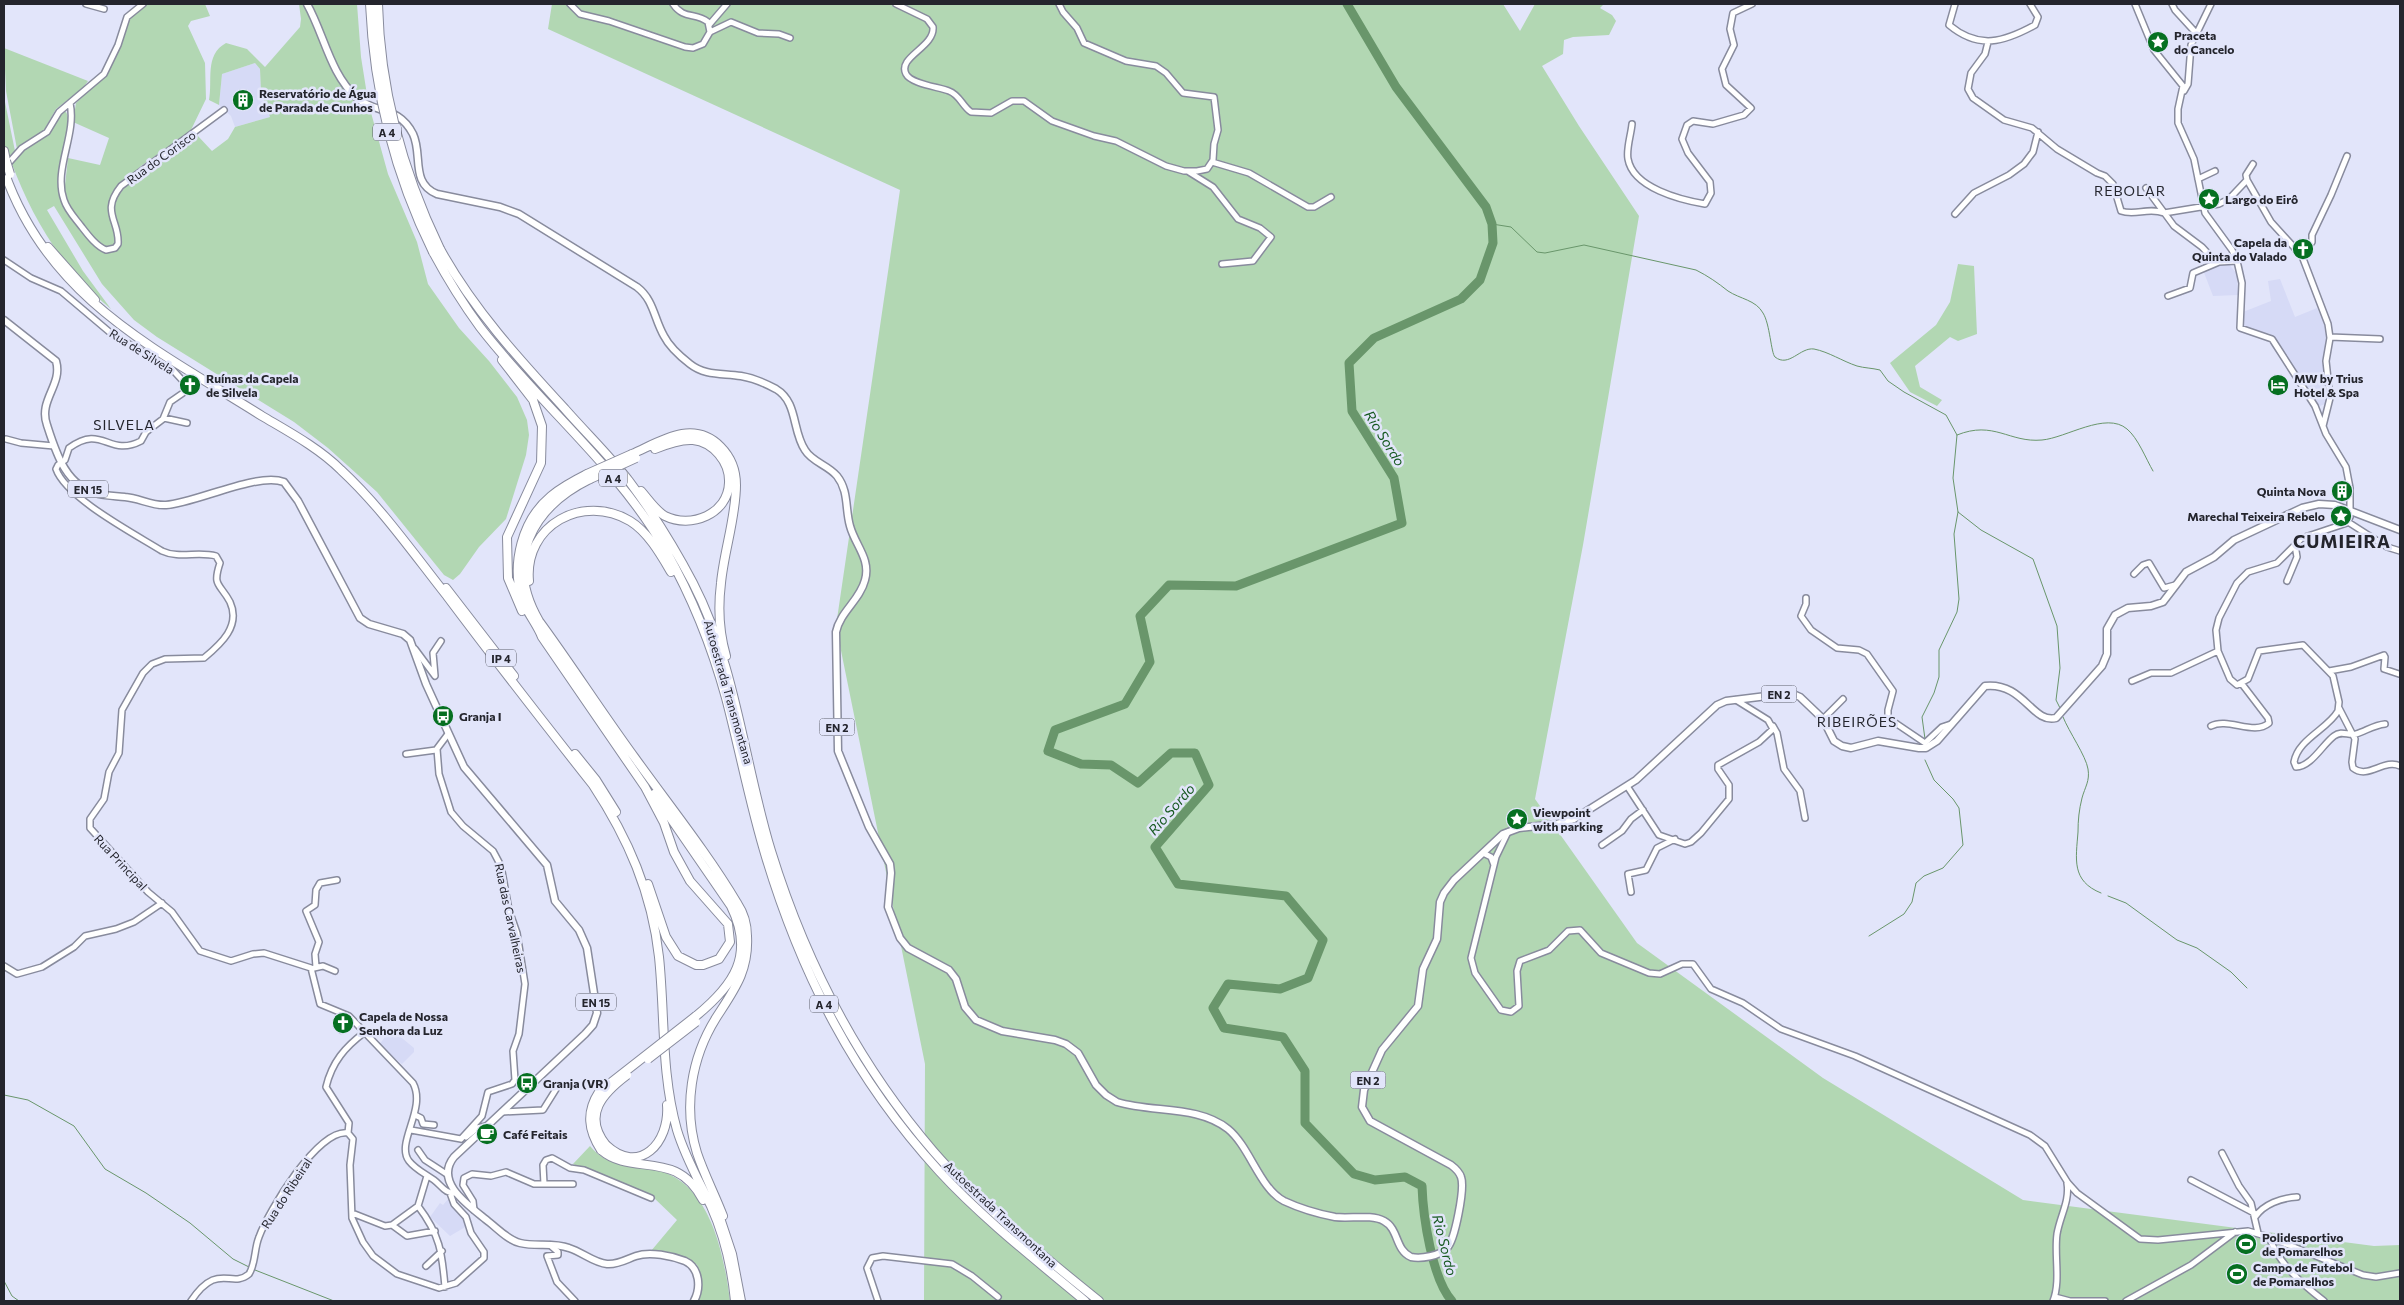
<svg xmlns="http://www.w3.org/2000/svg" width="2404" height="1305" viewBox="0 0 2404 1305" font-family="Commissioner,sans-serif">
	<rect width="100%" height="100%" fill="#e2e5fa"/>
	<path fill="#d6daf6" d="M255,63L260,69L261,92L270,117L235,127L231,116L219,105L222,74Z
		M2228,263L2237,274L2238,295L2213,296L2203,270Z
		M2280,279L2295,317L2317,308L2323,320L2326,337L2323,370L2329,391L2328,403L2317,407L2282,349L2269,333L2254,332L2243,325V312L2271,301L2268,281Z
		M391,1029L414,1048V1052L402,1064L379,1045Z
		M449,1198L452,1205L464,1216L467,1226L450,1236L430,1217L440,1203L443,1205Z"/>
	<path fill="#b2d7b3" d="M145,4H205L210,16L191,21L188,26L205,63L206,99L190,132L141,166L115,190L109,210L116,241L112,247H105L99,243L68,205L64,194L68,158L100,165L109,138L73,122L76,103L108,72L122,43L128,19Z
		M299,4H304L353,99L370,109L388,174L417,242L428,284L459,328L489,361L517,397L527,420L529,435L526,455L506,519L479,547L460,574L453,580L444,575L377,492L328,448L294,422L157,337L134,320L102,284L54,206L47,210L83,271L111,309C64,271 33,220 12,164L26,149L50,134L55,120L62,111L66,112C76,128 56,174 60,196C63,208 72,219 80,229C87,237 94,248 105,253L115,251L121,241C119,230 113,219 114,207C117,183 171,152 191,137L197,135L212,151L228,139L235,127L270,117L261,92L260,69L255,63L222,74L219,105L209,100C213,81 204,55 226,43L247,49L265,67L300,27L301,19Z
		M311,4H357L361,57L368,101C334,84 328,34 311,4Z
		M552,4H1503L1520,31L1535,4H1604L1600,8L1612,15L1616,21L1609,35L1573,37L1564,40L1563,54L1542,66L1579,126L1639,216L1583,545L1535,799L1637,943L1823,1078L2023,1200L2374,1246L2400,1245V1301H924L925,1064L836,626L900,190L548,29Z
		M4,48L88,81L83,88L56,109L43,132L17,149L6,91Z
		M4,97L15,151L8,159L4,143Z
		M1958,264L1974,266L1977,334L1958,341L1950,337L1915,366L1920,387L1942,400L1937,406L1910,392L1890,363L1936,325L1950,302Z
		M590,1146C608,1168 628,1164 652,1169C710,1179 724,1253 730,1301H697L702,1282L697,1265L684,1257L651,1251L677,1220L653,1197L573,1164Z"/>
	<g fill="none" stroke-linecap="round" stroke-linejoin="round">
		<path stroke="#69966b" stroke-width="1" d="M1492,224L1511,227L1537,252L1545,253L1584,245L1696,270C1708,276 1718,283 1728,291C1740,299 1756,300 1763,313C1770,324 1771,353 1775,357C1789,368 1800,347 1814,349C1829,352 1842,361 1857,366C1864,368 1872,368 1880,370L1888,381L1904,392L1946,415L1957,435L1953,478L1958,512L1981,530L2033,559L2057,626L2060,668L2056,700L2060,708
			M1957,435C1994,420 2009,443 2042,440C2066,438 2106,411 2127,429C2138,438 2146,459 2153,471
			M2063,717C2069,732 2086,756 2088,769C2090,781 2085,787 2082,798C2079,810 2078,820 2078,832C2076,859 2071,881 2101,893
			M1925,739L1922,717L1934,693L1939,677V650L1957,612L1959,599L1954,534L1958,512
			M2108,896L2126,903L2177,940L2197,948L2231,972L2247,988
			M1869,936L1904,914L1912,902L1916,883L1924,876L1943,868L1963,845L1959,808L1953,799L1934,780L1925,760
			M4,1095L28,1100L74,1126L105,1169L146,1193L190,1223L233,1259L249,1267
			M255,1270L334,1301
			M4,1281L12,1296L19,1301"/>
		<path stroke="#69966b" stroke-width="9" d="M1347,4L1396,87L1486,207L1492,224L1493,243L1480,280L1461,299L1374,338L1349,363L1352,411L1394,478L1402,523L1236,586L1169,585L1140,616L1150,662L1125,704L1055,730L1048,751L1081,764L1111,765L1138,783L1171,753H1195L1209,785L1155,847L1178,884L1286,896L1323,940L1308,978L1280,989L1228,984L1213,1008L1224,1028L1283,1037L1305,1071V1123L1354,1174L1375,1180L1405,1177L1422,1186C1423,1216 1432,1279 1452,1301"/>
		<g stroke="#888b9d" stroke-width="8">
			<path id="minor" d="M86,4L104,9
				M570,4L580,14L609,21L685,47L693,48L703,44L710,32L708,22C695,12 684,20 673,4
				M896,4L927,19L933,27C935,47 897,57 906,74C911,84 939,87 949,91C960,95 962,106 971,112L991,113L1012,101H1024L1052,121L1094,136L1116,141L1166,166L1184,171H1197L1207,169L1213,160L1214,144L1218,130L1214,97L1183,93L1166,73L1156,66L1126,61L1084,43L1077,28L1063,12L1059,4
				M1955,4L1949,25C1979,50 2004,42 2035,25L2038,17L2030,4
				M2135,4L2154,50L2183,86L2178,109V123L2194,159L2205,213L2232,250L2237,261L2242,283L2240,328L2272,339L2315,406L2326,434L2346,467L2350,488V517L2347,523L2302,538L2277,563L2248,572L2237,583L2219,618L2216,630L2218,651L2230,679L2237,685L2248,679L2259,651L2303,645L2333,676L2339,702L2338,711C2328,729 2298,739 2294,762L2296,767C2311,767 2323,744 2334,736C2342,730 2348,736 2356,734C2366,731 2374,725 2385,724
				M2172,4L2175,10L2196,33
				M709,25L727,4
				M710,32L731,22L758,33L779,34L790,38
				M1988,42L1985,54L1971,73L1968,89L1973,98L2004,120L2032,128L2057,149L2097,173L2105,176L2113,184L2121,211C2135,216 2149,207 2164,213L2219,204L2229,199L2247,180
				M2184,91L2188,84L2191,45L2211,4
				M70,103C77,135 53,169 64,200C67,210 75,218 81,226C88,235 96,246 106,250L115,248L118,244C120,221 100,212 121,186L224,110
				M1632,124C1631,135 1626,149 1628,159C1633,188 1681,200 1705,204L1711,193L1710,182L1688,153L1682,139L1687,125L1693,121L1713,124L1744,115L1751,108L1726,85L1722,69L1734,45L1730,29L1733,13L1752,4
				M1212,162L1249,173L1308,207H1314L1331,197
				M2253,164L2246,175L2247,180L2271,222L2302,256L2328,324L2330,338L2326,361L2330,398L2323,426
				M6,166L22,148L47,132L59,112L104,74L118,45L127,17L143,4
				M1189,172L1213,187L1238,219L1260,228L1271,237L1253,261L1222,264
				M2198,179L2215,171
				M2146,188L2174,226L2202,247L2214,260L2219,262L2237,261
				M1955,214L1974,193L2009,175L2024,164L2033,152L2038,132
				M2302,256L2312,242V235L2331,195L2347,156
				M4,260L31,278L61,291L113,335L171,368L183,381L185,389L183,393L170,402L163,419L146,432L141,441C108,458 103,423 69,448L65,460L58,465L56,469C66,498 135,534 162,551C179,559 198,551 216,556L220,563C212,587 220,583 230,602C241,626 221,644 204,658L165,659L152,664L143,673L122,710L119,753L109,772L104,799L90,819V828L148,892L172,912L200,951L231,961L253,954L264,953L311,968L320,1004L349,1016L413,1083C427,1109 395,1143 409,1161C416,1170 426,1174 434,1180C442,1186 445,1194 456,1193
				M2168,296L2190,288L2193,273L2219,262
				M2330,337L2380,339
				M164,418L187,423
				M6,439L21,443L54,446
				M2348,522L2387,547L2400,551
				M2134,574L2143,565L2149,563L2164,588L2175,585
				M2287,581L2297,557L2295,545
				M1806,598V604L1801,616L1811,630L1837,648L1859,650L1867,654L1893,691L1888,710V718L1925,743L1942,727L1951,724
				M415,649L435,676L433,653L441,641
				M2329,671L2351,667L2384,655L2385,657L2384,669L2399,674
				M2132,681L2151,673H2171L2218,651
				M2339,708L2355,739L2352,762L2353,768C2368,780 2384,758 2400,766
				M1823,719L1843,699
				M1773,726L1777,733L1784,769L1800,791L1805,818
				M2211,726C2228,717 2254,736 2269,723L2268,718L2242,684
				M437,749L439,774L451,812L463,826L493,851L501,866L509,910L517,933L525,984L519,1034L513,1051L515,1080L512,1084L488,1092L482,1116L461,1139
				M406,754L436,750L448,734
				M1627,786L1659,835L1685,844L1691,842L1701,833L1729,799V785L1718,769V765L1759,742L1773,729L1768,720L1736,700
				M1508,832L1496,857L1471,958L1475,973L1501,1010L1511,1012L1519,1006L1517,971L1520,961L1549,950L1568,931L1580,930L1601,953L1649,973L1660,974L1682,964H1693L1711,989L1743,1003L1781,1029L1855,1056L2030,1135L2045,1146L2068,1183L2077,1193L2140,1239L2158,1240L2248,1231L2269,1237L2363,1275L2376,1277L2400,1273
				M1602,845L1622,831L1631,819L1643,810
				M1483,853L1491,857L1494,865
				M1631,892L1628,874L1646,870L1657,848L1675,839
				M4,966L17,974L42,967L74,947L85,936L116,929L134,922L162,903
				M316,967L315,954L319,942L306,911L315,905L316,890L320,883L337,880
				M314,968L323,966L335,971
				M341,1030L352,1019
				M502,1112L543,1110L558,1086
				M415,1115L421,1118L423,1124L434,1125
				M411,1130L461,1139
				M348,1133L349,1123L326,1087C332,1062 345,1047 365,1032
				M466,1137L477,1128L486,1126
				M418,1150L425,1160L448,1175
				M2222,1153L2239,1186L2251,1203L2258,1233
				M2191,1180L2254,1213
				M544,1184L543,1165L546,1160L552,1158L570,1168L584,1170L651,1198
				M418,1206C440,1235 442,1252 445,1287
				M474,1210L473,1201L463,1185L464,1178L472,1174L491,1176L506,1172L534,1184H573
				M352,1213L385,1226L392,1225L418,1206L427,1176
				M2255,1217C2264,1204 2281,1198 2297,1197
				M392,1225L407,1236L435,1231
				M2269,1237C2279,1264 2302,1284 2324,1301
				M550,1245L558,1252V1255L547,1256L557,1282L575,1301
				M426,1266L442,1251
				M2055,1297L2070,1301H2105
				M191,1301C218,1261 231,1289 249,1274C256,1263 254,1249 259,1237C268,1212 318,1128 348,1133L353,1139L350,1165L352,1218L363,1242L373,1256L397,1274L439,1288L456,1283L484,1258V1252L471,1233L466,1217L454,1204L450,1193
				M878,1301L867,1268L872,1258L883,1256L952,1264L972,1276L998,1297
				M2053,1301C2061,1281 2054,1255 2057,1234C2060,1216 2070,1201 2067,1183
				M2126,1301L2191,1265L2235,1232"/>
		</g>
		<g stroke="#888b9d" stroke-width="9">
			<path id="major" d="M307,4C324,34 330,74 357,98C375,114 398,105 413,134C423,155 410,183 437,194L500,207L519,214L637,287C654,300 654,319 664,336C669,346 681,357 690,364C705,376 723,373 741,376C753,378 765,383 776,389C798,402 792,431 805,450C812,462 828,465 837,476C849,491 845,509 850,526C855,545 871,559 865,580C860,600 840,612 836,632L838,751L869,827L890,864L891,873L888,907L900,938L908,948L949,970L956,979L965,1007L976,1020L1002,1031L1055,1040L1066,1044L1078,1053L1096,1085L1106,1095L1117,1102C1153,1113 1198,1105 1228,1129C1250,1147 1260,1189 1284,1201C1299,1208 1319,1214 1335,1217C1350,1219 1371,1214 1384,1221C1399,1229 1395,1250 1411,1257C1421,1259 1440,1256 1447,1248C1455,1240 1465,1188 1461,1177C1459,1171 1455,1168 1451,1165L1370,1121L1362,1107L1364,1090L1382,1050L1418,1006L1423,969L1437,939L1440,902L1444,893L1454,880L1503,834L1519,828L1557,824L1574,819L1636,780L1717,705L1726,701L1791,693L1800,697L1823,719L1834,741L1842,746L1851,748L1878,741L1919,748H1926L1937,741L1985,686C2024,682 2032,724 2056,718L2102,666L2107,654V629L2115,615L2128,608L2151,606L2163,602L2186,572L2214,557L2234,540L2302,508L2319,504L2335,505L2400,530
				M4,320L56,361C63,385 38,400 47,425C56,453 66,487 99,494C107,496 117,496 125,497C139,498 152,506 166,505C196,503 257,472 284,482L298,501L360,618L369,624L403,634L410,640L426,684L464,767L547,865L555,901L579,930L587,948L597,1013L593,1025L585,1034L454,1157C433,1183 471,1207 489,1222C498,1229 508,1240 520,1243C536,1247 553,1242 569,1248C582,1252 594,1263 607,1264C618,1265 627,1259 636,1256C650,1251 672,1256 685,1261C700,1268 701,1288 694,1301"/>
		</g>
		<g stroke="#888b9d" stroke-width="10">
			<path id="highway" d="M4,151L6,161
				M4,171C48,299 156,349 262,416C289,432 319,448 341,470C381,507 413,553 447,596C495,660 544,723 593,785C628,838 652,893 659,957C665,1014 661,1074 677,1130C685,1157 699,1181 711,1206C724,1235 732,1269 735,1301
				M48,247L95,300
				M440,249C473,309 519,359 565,409C586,433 610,456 629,481C653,513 674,547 693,583C736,666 744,763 771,851C805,961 859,1065 934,1152C982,1207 1042,1255 1099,1301
				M433,252C447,278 463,304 480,327C539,404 618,466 666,551C692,597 712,647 726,698C740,751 750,805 766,857C802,976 855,1079 939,1171C981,1217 1037,1261 1085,1301
				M502,360L533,400L542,426L541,463L507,537L508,578L522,611
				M632,454C648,447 665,437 682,434C713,429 736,456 736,485C736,517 724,551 721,583C718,607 719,632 726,656
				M587,474C575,480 562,487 551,496C522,520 511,564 522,599C527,613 537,624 542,637L645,787L664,823L674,852L690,881L728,924L730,942L719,959L703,965H696L678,956L666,937L648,884
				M590,479C531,508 504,561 539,621C572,666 602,713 635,758C668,804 708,854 737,903C743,912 747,925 747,936C749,971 734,990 716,1018C691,1058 683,1108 697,1153C704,1174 715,1195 723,1216
				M641,491C648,499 656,511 665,516C691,529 728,514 729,483C730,462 713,442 693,440C680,439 667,444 655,449
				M529,581C524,525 583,493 630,521C648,532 661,555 671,572
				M446,588L514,676
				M575,754L596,780L616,812
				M654,794L731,906C755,955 734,985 696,1016
				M606,1145C639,1176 670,1143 667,1105
				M601,1150C632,1177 676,1148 703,1200
				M718,1212L732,1254L741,1301"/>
		</g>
		<use href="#minor" stroke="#fff" stroke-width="5"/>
		<use href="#major" stroke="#fff" stroke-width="6"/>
		<use href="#highway" stroke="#fff" stroke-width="8"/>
		<g stroke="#888b9d" stroke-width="10" stroke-linecap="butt">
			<path id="highway-bridge" d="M370,4C374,92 394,173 433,252
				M378,4C380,90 403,172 440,249
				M6,161L10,174
				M587,474L632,454
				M590,479L636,458
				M648,1059L696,1022
				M606,1145C582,1115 603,1093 627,1075
				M601,1150C588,1130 586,1112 599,1092L696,1016"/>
		</g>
		<use href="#highway-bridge" stroke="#fff" stroke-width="8"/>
	</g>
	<defs>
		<g id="sight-disc" transform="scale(1.125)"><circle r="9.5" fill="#067021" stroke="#e2e5fa"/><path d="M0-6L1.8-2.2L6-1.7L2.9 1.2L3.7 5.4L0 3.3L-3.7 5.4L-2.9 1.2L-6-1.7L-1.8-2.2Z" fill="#fff"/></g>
		<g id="building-disc" transform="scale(1.125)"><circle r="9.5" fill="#067021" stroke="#e2e5fa"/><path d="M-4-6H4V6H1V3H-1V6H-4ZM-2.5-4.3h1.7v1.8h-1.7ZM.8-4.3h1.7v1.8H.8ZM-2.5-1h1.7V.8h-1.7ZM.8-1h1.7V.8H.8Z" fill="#fff"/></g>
		<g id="church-disc" transform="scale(1.125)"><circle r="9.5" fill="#067021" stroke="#e2e5fa"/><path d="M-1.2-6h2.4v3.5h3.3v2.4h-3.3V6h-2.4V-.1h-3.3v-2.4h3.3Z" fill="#fff"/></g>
		<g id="hotel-disc" transform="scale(1.125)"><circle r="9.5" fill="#067021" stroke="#e2e5fa"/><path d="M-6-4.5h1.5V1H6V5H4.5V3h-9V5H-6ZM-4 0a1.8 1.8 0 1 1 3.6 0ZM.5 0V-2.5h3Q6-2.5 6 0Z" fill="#fff"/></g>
		<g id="bus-disc" transform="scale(1.125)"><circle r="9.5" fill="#067021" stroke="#e2e5fa"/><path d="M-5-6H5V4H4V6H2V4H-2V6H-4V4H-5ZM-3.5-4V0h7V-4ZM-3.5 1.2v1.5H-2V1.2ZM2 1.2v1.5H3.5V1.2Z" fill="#fff"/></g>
		<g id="cafe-disc" transform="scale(1.125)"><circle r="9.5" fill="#067021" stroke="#e2e5fa"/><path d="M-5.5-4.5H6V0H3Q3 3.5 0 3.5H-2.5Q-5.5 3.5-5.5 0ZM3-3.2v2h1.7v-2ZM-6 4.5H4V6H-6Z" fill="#fff"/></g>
		<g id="stadium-disc" transform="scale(1.125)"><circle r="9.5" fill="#067021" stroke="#e2e5fa"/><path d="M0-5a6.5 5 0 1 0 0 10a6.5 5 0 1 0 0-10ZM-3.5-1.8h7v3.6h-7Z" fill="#fff"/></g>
	</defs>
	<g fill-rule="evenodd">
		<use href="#sight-disc" x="2158" y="42"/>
		<use href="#building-disc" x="243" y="100"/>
		<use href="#sight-disc" x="2209" y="199"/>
		<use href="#church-disc" x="2303" y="249"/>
		<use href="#church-disc" x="190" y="385"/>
		<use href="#hotel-disc" x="2278" y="385"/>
		<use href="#building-disc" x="2342" y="491"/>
		<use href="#sight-disc" x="2341" y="516"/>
		<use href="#bus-disc" x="443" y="716"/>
		<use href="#sight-disc" x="1517" y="819"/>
		<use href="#church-disc" x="343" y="1023"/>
		<use href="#bus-disc" x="527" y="1083"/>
		<use href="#cafe-disc" x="487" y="1134"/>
		<use href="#stadium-disc" x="2246" y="1244"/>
		<use href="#stadium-disc" x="2237" y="1274"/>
	</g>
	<g text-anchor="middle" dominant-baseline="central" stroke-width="5" stroke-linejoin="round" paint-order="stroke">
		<g fill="#e2e5fa" stroke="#5d5f6a" stroke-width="1">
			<rect x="373" y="123.5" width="28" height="17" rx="4"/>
			<rect x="599" y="469.5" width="28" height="17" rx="4"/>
			<rect x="68" y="480.5" width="40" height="17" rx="4"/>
			<rect x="486" y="649.5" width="30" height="17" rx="4"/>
			<rect x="1761.5" y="685.5" width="35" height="17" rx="4"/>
			<rect x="819.5" y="718.5" width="35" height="17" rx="4"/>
			<rect x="576" y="993.5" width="40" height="17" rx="4"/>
			<rect x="810" y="995.5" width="28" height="17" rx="4"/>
			<rect x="1350.5" y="1071.5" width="35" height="17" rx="4"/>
		</g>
		<g font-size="11" font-weight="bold" fill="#24252d">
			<text x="387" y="132">A 4</text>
			<text x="613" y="478">A 4</text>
			<text x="88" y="489">EN 15</text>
			<text x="501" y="658">IP 4</text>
			<text x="1779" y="694">EN 2</text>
			<text x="837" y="727">EN 2</text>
			<text x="596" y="1002">EN 15</text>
			<text x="824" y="1004">A 4</text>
			<text x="1368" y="1080">EN 2</text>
		</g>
		<g font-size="12" font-weight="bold" fill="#24252d" stroke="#e2e5fa" text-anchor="start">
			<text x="2174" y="35">Praceta<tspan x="2174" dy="14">do Cancelo</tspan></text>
			<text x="259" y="93">Reservatório de Água<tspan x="259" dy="14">de Parada de Cunhos</tspan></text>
			<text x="2225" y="199">Largo do Eirô</text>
			<text x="2287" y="242" text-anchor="end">Capela da<tspan x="2287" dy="14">Quinta do Valado</tspan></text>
			<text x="206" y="378">Ruínas da Capela<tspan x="206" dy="14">de Silvela</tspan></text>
			<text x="2294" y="378">MW by Trius<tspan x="2294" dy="14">Hotel &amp; Spa</tspan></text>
			<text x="2326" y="491" text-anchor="end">Quinta Nova</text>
			<text x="2325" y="516" text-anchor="end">Marechal Teixeira Rebelo</text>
			<text x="459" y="716">Granja I</text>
			<text x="1533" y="812">Viewpoint<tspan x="1533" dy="14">with parking</tspan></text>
			<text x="359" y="1016">Capela de Nossa<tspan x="359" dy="14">Senhora da Luz</tspan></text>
			<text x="543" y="1083">Granja (VR)</text>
			<text x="503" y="1134">Café Feitais</text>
			<text x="2262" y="1237">Polidesportivo<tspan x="2262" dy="14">de Pomarelhos</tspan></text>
			<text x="2253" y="1267">Campo de Futebol<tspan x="2253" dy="14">de Pomarelhos</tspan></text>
		</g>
		<g font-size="12" fill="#24252d" stroke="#e2e5fa">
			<text transform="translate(161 157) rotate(-36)">Rua do Corisco</text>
			<text transform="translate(142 351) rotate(32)">Rua de Silvela</text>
			<text transform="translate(729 692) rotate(74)">Autoestrada Transmontana</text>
			<text transform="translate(121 862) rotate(47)">Rua Principal</text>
			<text transform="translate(511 918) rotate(78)">Rua das Carvalheiras</text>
			<text transform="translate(286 1193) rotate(-57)">Rua do Ribeiral</text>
			<text transform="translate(1001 1214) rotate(43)">Autoestrada Transmontana</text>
		</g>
		<g font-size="14" letter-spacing="1" fill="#24252d" stroke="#e2e5fa">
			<text x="2130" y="190">REBOLAR</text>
			<text x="124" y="424">SILVELA</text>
			<text x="1857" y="721">RIBEIRÕES</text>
		</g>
		<g font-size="14" font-style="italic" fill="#175a21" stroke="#e2e5fa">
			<text transform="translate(1385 438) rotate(58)">Rio Sordo</text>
			<text transform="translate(1171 809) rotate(-49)">Rio Sordo</text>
			<text transform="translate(1445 1245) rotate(76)">Rio Sordo</text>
		</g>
		<g font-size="18" font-weight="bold" letter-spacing="1" fill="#24252d" stroke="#e2e5fa">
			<text x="2342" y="541">CUMIEIRA</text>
		</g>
	</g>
	<rect width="2404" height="1305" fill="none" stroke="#24252d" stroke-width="10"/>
</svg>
